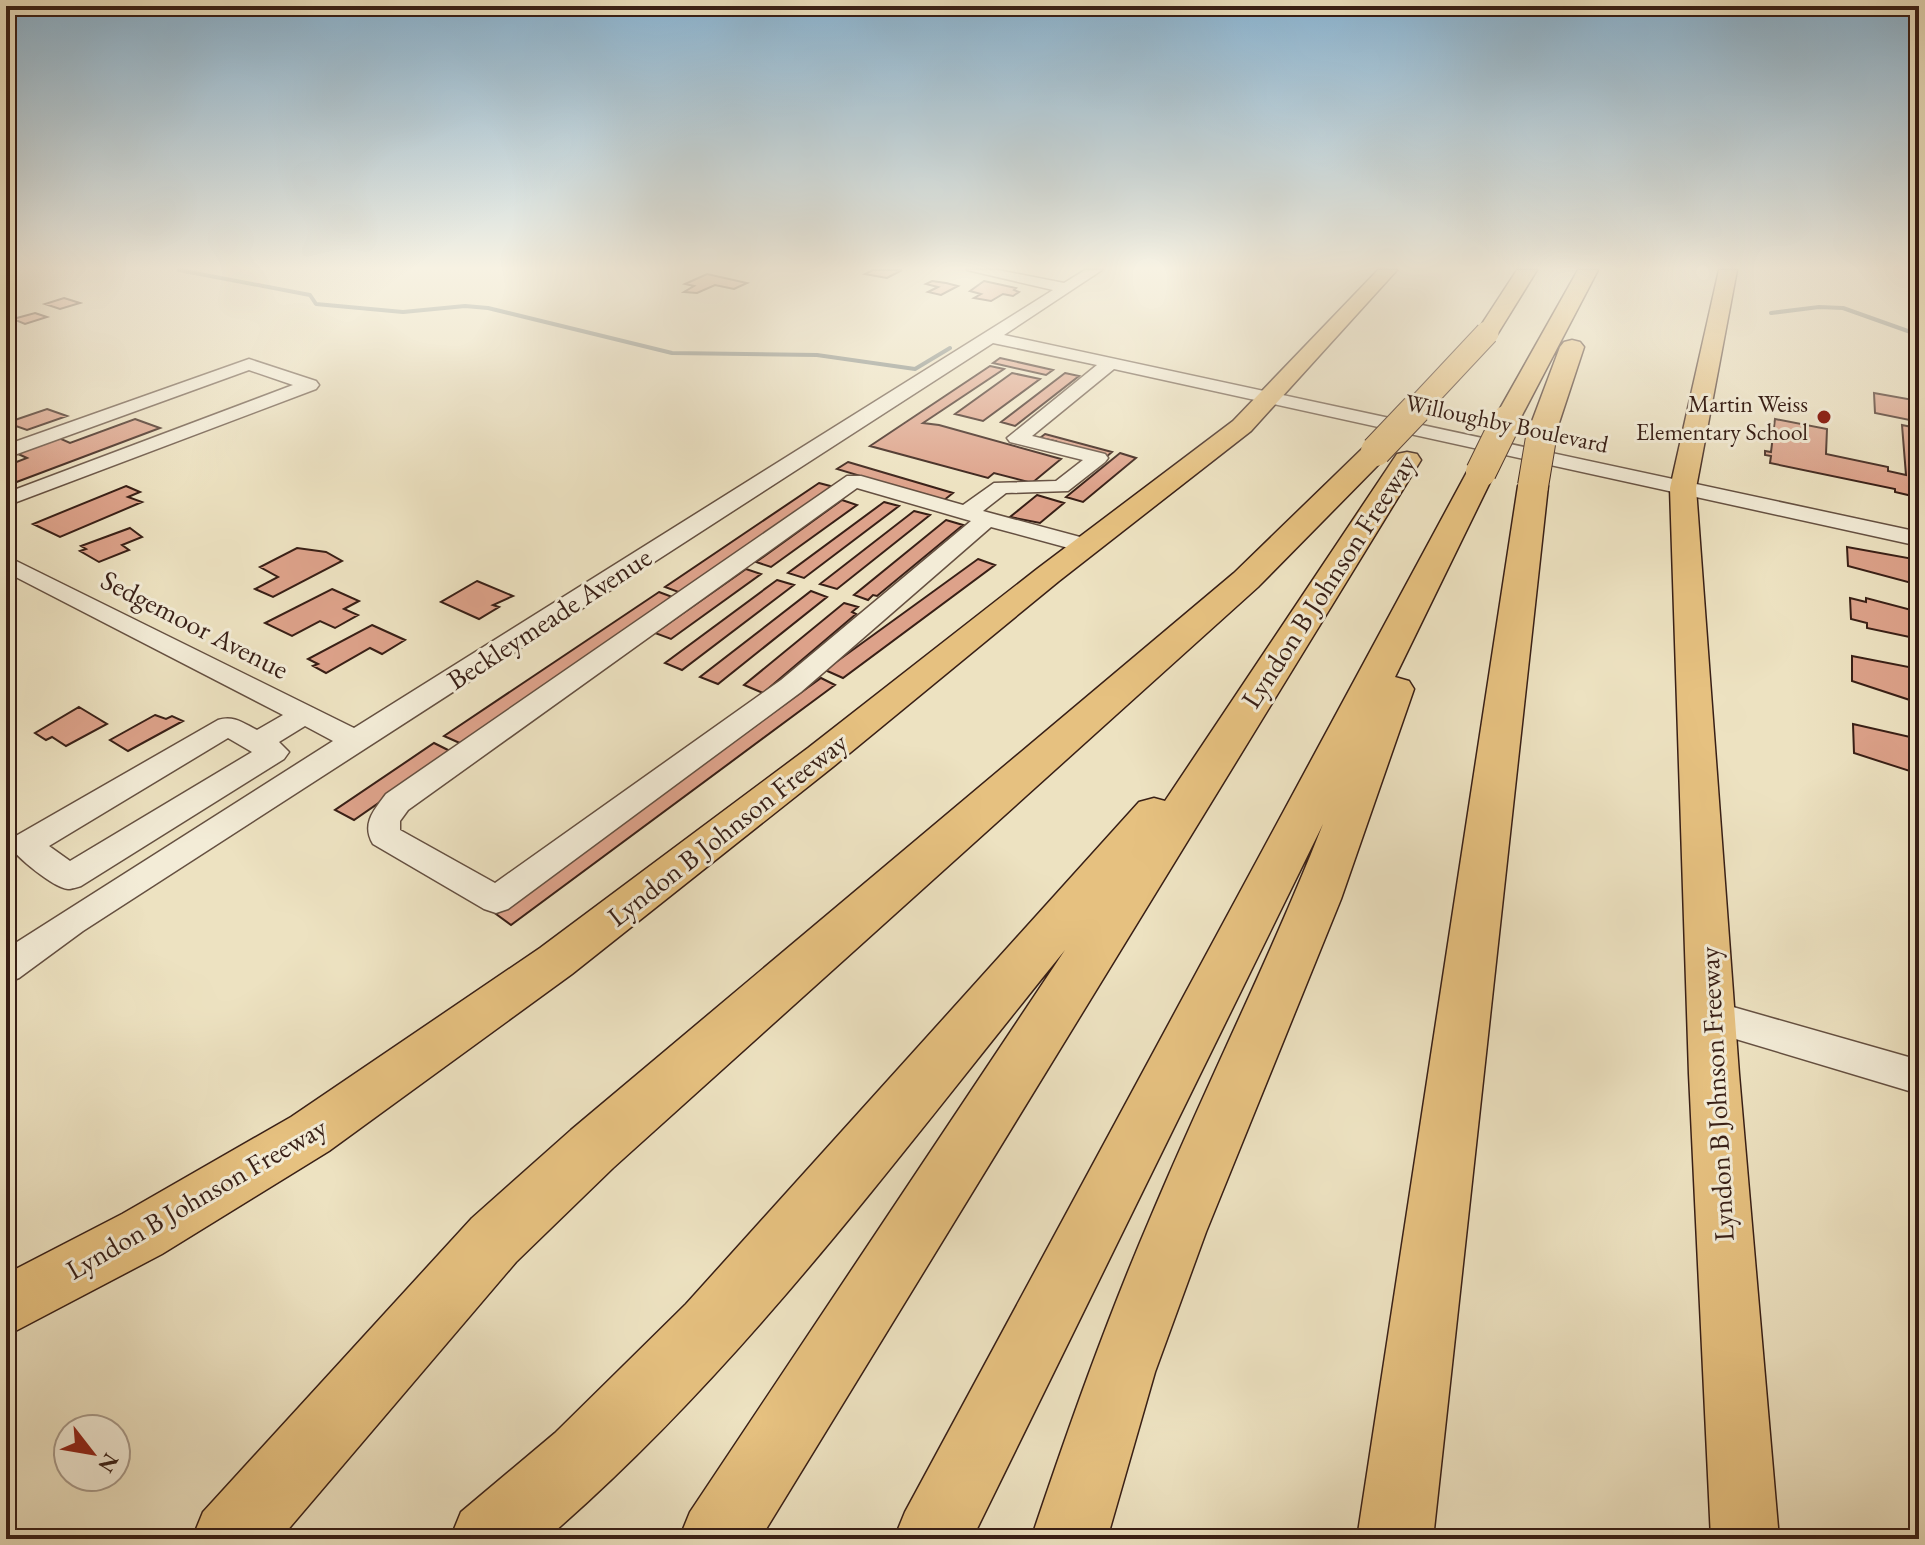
<svg xmlns="http://www.w3.org/2000/svg" width="1925" height="1545" viewBox="0 0 1925 1545" font-family="'EB Garamond',serif">
	<rect width="100%" height="100%" fill="#ede2c1"/>
	<filter id="stains"><feTurbulence type="fractalNoise" baseFrequency=".0025" numOctaves="4"/><feColorMatrix values="0 0 0 0 .2 0 0 0 0 .09 0 0 0 0 .02 0 0 0 .5 -.17"/></filter>
	<radialGradient id="worn" r=".72"><stop offset=".6" stop-color="#630" stop-opacity="0"/><stop offset="1" stop-color="#630" stop-opacity=".3"/></radialGradient>
	<g fill="none" stroke-linecap="round" stroke-linejoin="round">
		<path stroke="#757d7a" stroke-width="4" d="M179,270L310,295L316,304L403,312L465,306L488,308L672,353L817,355L915,369L950,348
			M1771,313L1819,307L1843,308L1919,335"/>
	</g>
	<path fill="#dda28a" stroke="#381f16" stroke-width="2" d="M873,270H902L887,278L865,274Z
		M707,274L747,283L734,289L715,285L697,293L684,292L694,286L685,284Z
		M932,281L946,283L958,286L941,295L928,292L938,287L926,284Z
		M984,281L1016,288L1014,290L1019,292L1013,296L1003,294L991,301L974,298L981,294L970,291Z
		M64,298L80,303L60,309L45,304Z
		M35,313L47,317L25,324L13,319Z
		M1000,358L1053,370L1046,375L993,363Z
		M990,366L1004,369L923,423L939,425L1061,459L1032,483L994,473L988,478L870,446Z
		M1012,373L1040,379L983,421L955,414Z
		M1065,373L1079,376L1015,426L1001,422Z
		M1874,393L1919,401V502L1912,496L1895,492V489L1770,463L1771,456L1765,455V451L1771,452L1775,419L1827,429L1826,454L1888,467V471L1906,475L1902,425L1917,428V425L1910,424V420L1875,413Z
		M47,409L67,416L27,430L16,426L6,429V423Z
		M135,419L160,428L6,486V466L27,458L16,453L59,438L70,443Z
		M1045,434L1112,452L1105,458L1051,444L1055,441L1040,438Z
		M1120,453L1136,458L1083,502L1066,497Z
		M848,462L953,493L943,501L837,469Z
		M819,483L834,487L681,593L665,587Z
		M126,486L140,492L128,497L142,502L60,537L33,524Z
		M1037,495L1064,503L1040,523L1010,517Z
		M842,500L857,505L771,567L756,562Z
		M884,502L899,506L804,578L788,573Z
		M914,511L930,515L837,589L820,584Z
		M946,520L963,525L877,596L873,595L868,600L854,595Z
		M130,528L142,537L122,545L129,550L99,562L80,551L86,549L81,546Z
		M1847,547L1919,560V585L1848,566Z
		M297,548L326,552L342,561L273,597L255,589L278,577L260,567Z
		M978,559L995,565L843,678L825,670Z
		M746,569L761,574L671,639L655,633Z
		M777,580L794,585L682,670L665,663Z
		M477,581L513,596L493,605L499,607L479,619L441,602Z
		M332,589L359,601L344,609L358,615L335,628L320,621L292,636L265,623Z
		M811,591L827,597L718,684L700,677Z
		M659,592L675,598L462,744L444,736Z
		M1850,598L1866,602V598L1919,612V639L1867,628V623L1851,619Z
		M844,603L858,607L852,612L856,614L763,693L744,685Z
		M372,625L405,640L382,654L370,648L326,673L313,666L318,664L308,659Z
		M1852,656L1919,669V703L1852,681Z
		M821,678L835,685L511,925L496,914Z
		M79,707L107,724L66,746L52,737L46,740L35,733Z
		M155,715L166,719L172,716L183,721L128,751L110,740Z
		M1853,724L1919,739V774L1854,753Z
		M434,743L452,752L354,820L335,810Z"/>
	<g fill="none" stroke-linecap="round" stroke-linejoin="round">
		<g stroke="#655041" stroke-width="3">
			<path id="minor" d="M967,270H998L1064,283L1085,270H1102L1004,335L1919,532V546L1114,369L1032,436L1105,454L1108,458L1105,462L1068,491L1006,493L983,511L1095,541L1098,546L1095,551L1087,553L991,527L801,692L508,909L496,913L484,909L373,844C361,824 374,810 386,794L847,476H861L963,505L994,483L1056,481L1083,460L1010,442L1007,438L1097,365L993,343L83,931L19,978L6,983V949L333,741L305,726L279,742L289,752L284,759L81,886C78,887 71,889 68,889C54,888 16,857 9,845L14,837L218,720C234,715 243,723 257,730L283,715L6,572V556L354,728L1053,290ZM857,488L971,521L781,680L495,883L400,830V821L408,810ZM228,738L252,752L70,861L49,846Z
				M249,359L316,381L319,385L316,389L6,506V493L293,385L249,370L6,458V445Z
				M1712,1001L1919,1060V1094L1699,1028L1693,1017L1699,1006Z"/>
		</g>
		<g stroke="#381f16" stroke-width="3">
			<path id="major" d="M1378,270H1397L1251,431L1059,581L834,766L572,974L329,1151L162,1254L6,1336V1274L122,1214L291,1117L540,948L808,748L1037,569L1233,421Z
				M1719,270H1737L1696,488L1739,1074L1779,1539H1711L1689,1074L1670,488Z"/>
		</g>
		<g stroke="#381f16" stroke-width="3">
			<path id="highway" d="M1517,270H1537L1495,338H1479L1476,333Z
				M1578,270H1598L1519,421L1515,427H1497L1493,421Z
				M1572,340L1580,342L1584,347L1556,432L1552,438H1532L1528,432L1560,347L1564,342Z
				M1376,443L1386,445L1390,451L1386,457L1258,587L613,1168L516,1262L280,1539H192L203,1512L472,1218L571,1130L1234,573L1366,445Z
				M1407,452L1417,454L1421,460L760,1539H679L690,1512L1065,950C901,1152 744,1368 546,1539H450L461,1512L555,1433L686,1304L1139,802L1154,798L1165,801L1397,454Z
				M1481,463L1491,466L1495,472L1395,677L1409,681L1414,689L1341,899L1206,1232L1155,1372L1107,1539H1031C1068,1429 1106,1321 1152,1214C1207,1083 1271,956 1323,824L972,1539H894L905,1512L1467,472L1471,466Z
				M1533,477L1543,480L1548,486L1433,1539H1357L1518,486L1523,480Z"/>
		</g>
		<use href="#minor" fill="#f3ecd7" fill-rule="evenodd"/>
		<use href="#major" fill="#e6c180" fill-rule="evenodd"/>
		<use href="#highway" fill="#e6c180" fill-rule="evenodd"/>
		<g stroke="#381f16" stroke-width="25" stroke-linecap="butt">
			<path id="highway-bridge-far1" d="M1414,411L1487,333"/>
		</g>
		<g stroke="#381f16" stroke-width="32" stroke-linecap="butt">
			<path id="highway-bridge" d="M1376,451L1416,409
				M1481,472L1506,421
				M1533,486L1542,432"/>
		</g>
		<use href="#highway-bridge-far1" stroke="#e6c180" stroke-width="23"/>
		<use href="#highway-bridge" stroke="#e6c180" stroke-width="30"/>
	</g>
	<linearGradient id="sky" x2="0" y2="1"><stop stop-color="#8ab7d7"/><stop offset="0.55" stop-color="#f7f2e3"/><stop offset="1" stop-color="#f7f2e3" stop-opacity="0"/></linearGradient>
	<rect width="1925" height="487" fill="url(#sky)"/>
	<circle fill="#8f2418" stroke="#f3ecd7" stroke-width="3" cx="1824" cy="417" r="8"/>
	<g text-anchor="middle" dominant-baseline="central" stroke-width="6" stroke-linejoin="round" paint-order="stroke">
		<g font-size="24" fill="#381f16" stroke="#f3ecd7" text-anchor="end">
			<text x="1808" y="403">Martin Weiss<tspan x="1808" dy="28">Elementary School</tspan></text>
		</g>
		<g font-size="24" fill="#381f16" stroke="#f3ecd7">
			<text transform="translate(1507 423) rotate(12)">Willoughby Boulevard</text>
		</g>
		<g font-size="28" fill="#381f16" stroke="#f3ecd7">
			<text transform="translate(1328 581) rotate(-57)">Lyndon B Johnson Freeway</text>
			<text transform="translate(549 618) rotate(-33)">Beckleymeade Avenue</text>
			<text transform="translate(195 624) rotate(27)">Sedgemoor Avenue</text>
			<text transform="translate(727 829) rotate(-38)">Lyndon B Johnson Freeway</text>
			<text transform="translate(1716 1094) rotate(-93)">Lyndon B Johnson Freeway</text>
			<text transform="translate(196 1198) rotate(-30)">Lyndon B Johnson Freeway</text>
		</g>
	</g>
	<rect width="1925" height="1545" fill="none" stroke="#ede2c1" stroke-width="32"/>
	<rect x="8" y="8" width="1909" height="1529" fill="none" stroke="#381f16" stroke-width="4"/>
	<rect x="16" y="16" width="1893" height="1513" fill="none" stroke="#381f16" stroke-width="2"/>
	<g transform="translate(92 1453) rotate(121)"><circle r="38" fill="#f3ecd7" stroke="#a89a8a" stroke-width="2"/>
	<path d="M0-6L14 30L0 20L-14 30Z" fill="#8f2418"/>
	<text y="-12" font-size="22" font-weight="bold" text-anchor="middle" fill="#381f16">N</text>
	</g>
	<rect width="100%" height="100%" filter="url(#stains)"/>
	<rect width="100%" height="100%" fill="url(#worn)"/>
</svg>
